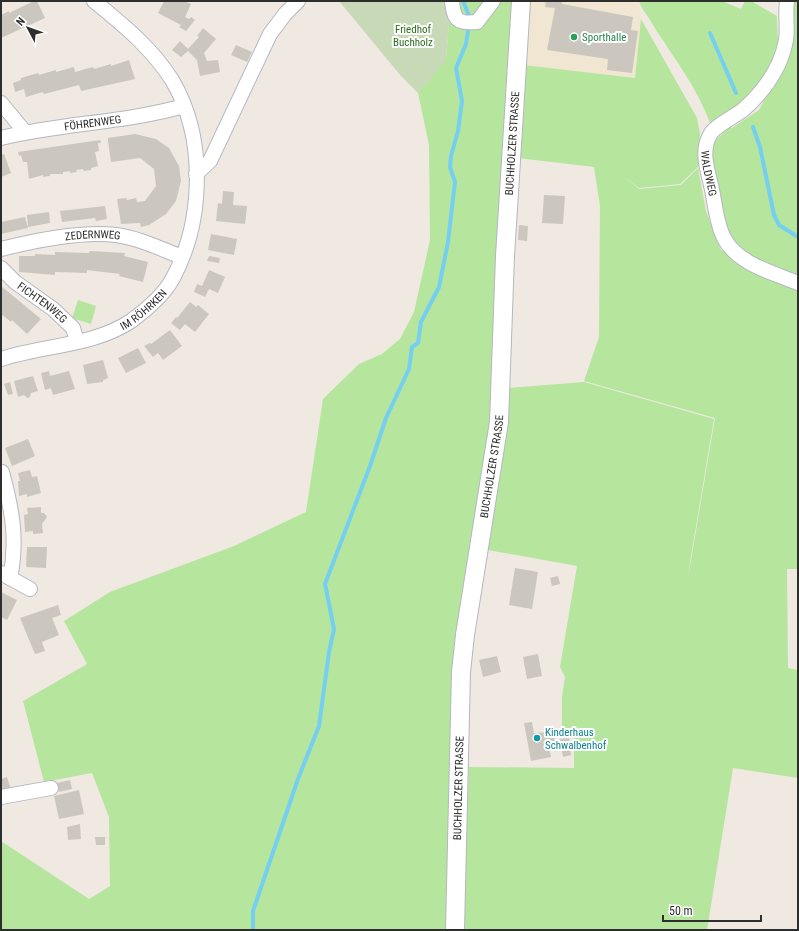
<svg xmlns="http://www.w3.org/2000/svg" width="799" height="931" viewBox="0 0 799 931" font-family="'Roboto Condensed',sans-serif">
	<rect width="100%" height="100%" fill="#efe9e1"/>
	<path fill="#f0e6d1" d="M528,1H639L641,19L635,78L523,65Z"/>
	<path fill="#b6e59e" d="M453,1H513L493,379L489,424L479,500L448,930H1V841L89,899L110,886L109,817L92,773L44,782L23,701L87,664L64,621L110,592L234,546L306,512L323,399L359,364L382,354L400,339L414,312L430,240L429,145L418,93L446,59L449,23L455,9Z
		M639,1H722L741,9L745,1H751L777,16C777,26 779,51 778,59C772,82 731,114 710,123C697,87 673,57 653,25C649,17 641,9 639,1Z
		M790,1H798V279L756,261L740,249L727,235L712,165L711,151L716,140L730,126L732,128L759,110L782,67Z
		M641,19L697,118L700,134L698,167L680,184L639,188L626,178L639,189L681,185L698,168L706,211L721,250L750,263L798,289V569H787L788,668L798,670V778L733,768L707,930H463L469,767L574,768V737L562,735V697L565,677L560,667L577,566L488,550L508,388L584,382L714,419L691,556L688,578L715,418L584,381L599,337L600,206L594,167L518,158L523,65L635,78Z
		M78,300L96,306L91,324L72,318Z"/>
	<path fill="#c8d9b8" d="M339,1H446L449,23L446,60L418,93L401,76Z"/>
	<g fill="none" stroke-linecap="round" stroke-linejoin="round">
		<path stroke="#75cff0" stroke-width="4" d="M463,1L470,18
			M710,33L736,93
			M753,127L760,147L774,215L779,225L798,237
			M253,930V911L298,779L319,726L329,652L334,629L325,584L370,466L386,418L409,369L412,347L418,343L421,322L439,287L448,242L455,182L450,167L451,156L458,131L462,101L456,68L466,44L468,31"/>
	</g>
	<path fill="#cbc7bf" d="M34,1H37L45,18L1,38V15L9,11V13Z
		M164,1H184L191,4L185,17L189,19L191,17L195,20L186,31L179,27L181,25L158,13Z
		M546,1H562V4L633,17L631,30L638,31L632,73L607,70L608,59L547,50L555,8L545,7Z
		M203,28L216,39L204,53L207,61L218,60L220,72L200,76L197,60L188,51L181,57L172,50L180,41L188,49L199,37L197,36Z
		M236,45L252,52L247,62L231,55Z
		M129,60L135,79L81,91L79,85L44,94L43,92L26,97L24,89L15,92L13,83L21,80V78L38,73L39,75L56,70V72L74,67L75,72L93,67L94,69L111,64V66Z
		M135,134L156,139L169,148L179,166L181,181L176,201L166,214L149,225L141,227L140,223L121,224L117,199L126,198L127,200L136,198L137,202L145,201L156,186L154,169L140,158L111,162L108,141V138Z
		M100,140L101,143H98L99,151L95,152L98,166L91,168V170L84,171L83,169L76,170L77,172L70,173V171L63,172V174H50V176L43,177V175L29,179L27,162H23L21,155L19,156L18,152Z
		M4,154L11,173L1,177V155Z
		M223,191L234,192L233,205L247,206L245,224L216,221L218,203L222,204Z
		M544,195L565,196L563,224L542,223Z
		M105,206L107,219L96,221L95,218L62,222L60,211Z
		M49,212L50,223L28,227L27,215Z
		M25,217L28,228L1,234V222Z
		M519,225L528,226L527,241L518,240Z
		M211,234L237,239L234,255L208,250Z
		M90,251L125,253L124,256L148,262L143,282L119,276L120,274L87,270V273L55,272V275L19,272V256H35V254L55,255V252L89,253Z
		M209,256L220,258L219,263L207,261Z
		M209,270L225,277L218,293L209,289L205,297L194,292L197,284L202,286Z
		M1,286L41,319L27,334L12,320L11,322L1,314Z
		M190,302L196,307L198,305L209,314L195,332L185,324L180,330L171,323L176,317L177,318Z
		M170,330L182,346L163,360L158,353L153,357L144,346L150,343L151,344Z
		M138,348L146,363L126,373L118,358Z
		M103,360L108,378L103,380V382L87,384L83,365Z
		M49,371L50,376L69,371L75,389L53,395L51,388L45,390L41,373Z
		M33,376L38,391L31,393L30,397L27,398L24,395L18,397L14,381Z
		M10,382L13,394L8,395L4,384Z
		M28,439L35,456L12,466L5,448Z
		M30,470L32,477L37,476L41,493L27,497V494L19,496L18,481H20L18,473Z
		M41,507V513H44L47,517L42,524L43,533L33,534V531L25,532L24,515L28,514L27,508Z
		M27,547H47L46,568L26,567Z
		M515,568L538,572L532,609L509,605Z
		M558,576L560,584L552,586L550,578Z
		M1,592L17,600L7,620L1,617Z
		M58,605L61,615L52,618L59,635L42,642L45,651L35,654L20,618Z
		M538,654L542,676L527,679L523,657Z
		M497,656L501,672L483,677L479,660Z
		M532,722L534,733L553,732L555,741L548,743L551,757L531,761L524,723Z
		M569,738L571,755L563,757L560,739Z
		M7,777L11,790L3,792L1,779Z
		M70,780L72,789L59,792L57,783Z
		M79,790L84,814L59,819L54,796Z
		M80,824L81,839L68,840L67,827Z
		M95,837H105V845H96Z"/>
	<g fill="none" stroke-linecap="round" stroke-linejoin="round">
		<g stroke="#b4b7c1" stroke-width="16">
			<g id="minor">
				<path d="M452,1C454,20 457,24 477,22L493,1"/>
				<path id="s1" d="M787,1C785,14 788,28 786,40C781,68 765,90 744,109C736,116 714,126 710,135C701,150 707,169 711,185C715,202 716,223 724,238C737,264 774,273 798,283"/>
				<path d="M1,103L25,132"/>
				<path id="s2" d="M1,138C61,123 124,123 184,106"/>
				<path d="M196,174L210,161L270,34L285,14L298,1"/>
				<path id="s3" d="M1,249C33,241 83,231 116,235C139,238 161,249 182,257"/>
				<path id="s4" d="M1,268L15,282L53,309L73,328L77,341"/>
				<path id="s5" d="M1,359C43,345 94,346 131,321C146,310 164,295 173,278C204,220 206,137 172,80C151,47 123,25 94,1"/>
				<path d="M2,472C12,509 18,540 10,578"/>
				<path d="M1,573L30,589"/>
				<path d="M1,797L51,788"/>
			</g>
		</g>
		<g stroke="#b4b7c1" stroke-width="20">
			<g id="tertiary">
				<path id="s6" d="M455,930L461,672L465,635L499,422L505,256L521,1"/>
			</g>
		</g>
		<use href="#minor" stroke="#fff" stroke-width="14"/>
		<use href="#tertiary" stroke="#fff" stroke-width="18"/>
	</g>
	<circle fill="#2e9e5b" stroke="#fff" stroke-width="1.5" cx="574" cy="37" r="4"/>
	<circle fill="#0f9aa8" stroke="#fff" stroke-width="1.5" cx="537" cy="738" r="4"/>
	<g text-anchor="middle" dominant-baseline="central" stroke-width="4" stroke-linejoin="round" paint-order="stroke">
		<g font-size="11" fill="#2c6e1b" stroke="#fff">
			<text x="413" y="29">Friedhof<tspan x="413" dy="13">Buchholz</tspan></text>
		</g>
		<g font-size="11" fill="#27864d" stroke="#fff" text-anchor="start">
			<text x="582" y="37">Sporthalle</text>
		</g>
		<g font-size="11" fill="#2e2e2e" stroke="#fff">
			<text stroke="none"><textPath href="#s2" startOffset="93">FÖHRENWEG</textPath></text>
			<text stroke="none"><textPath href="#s6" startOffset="790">BUCHHOLZER STRASSE</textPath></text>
			<text stroke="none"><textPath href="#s1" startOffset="204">WALDWEG</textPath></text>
			<text stroke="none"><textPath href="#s3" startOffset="93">ZEDERNWEG</textPath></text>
			<text stroke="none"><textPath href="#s4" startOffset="54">FICHTENWEG</textPath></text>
			<text stroke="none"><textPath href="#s5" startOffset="153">IM RÖHRKEN</textPath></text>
			<text stroke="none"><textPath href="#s6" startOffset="466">BUCHHOLZER STRASSE</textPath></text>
			<text stroke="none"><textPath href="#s6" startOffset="142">BUCHHOLZER STRASSE</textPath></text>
		</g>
		<g font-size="11" fill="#0d838f" stroke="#fff" text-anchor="start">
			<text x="545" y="732">Kinderhaus<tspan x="545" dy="13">Schwalbenhof</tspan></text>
		</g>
	</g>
	<rect width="799" height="931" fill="none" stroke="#2e2e2e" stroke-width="4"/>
	<g transform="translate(28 28) rotate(311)" stroke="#ffffff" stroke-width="3" paint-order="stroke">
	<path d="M0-3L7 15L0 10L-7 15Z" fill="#2e2e2e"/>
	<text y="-6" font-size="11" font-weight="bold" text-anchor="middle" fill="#2e2e2e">N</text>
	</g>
	<path d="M663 915v6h98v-6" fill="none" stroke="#2e2e2e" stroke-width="2"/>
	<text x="669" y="915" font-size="12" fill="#2e2e2e" stroke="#ffffff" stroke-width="3" paint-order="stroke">50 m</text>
</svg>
